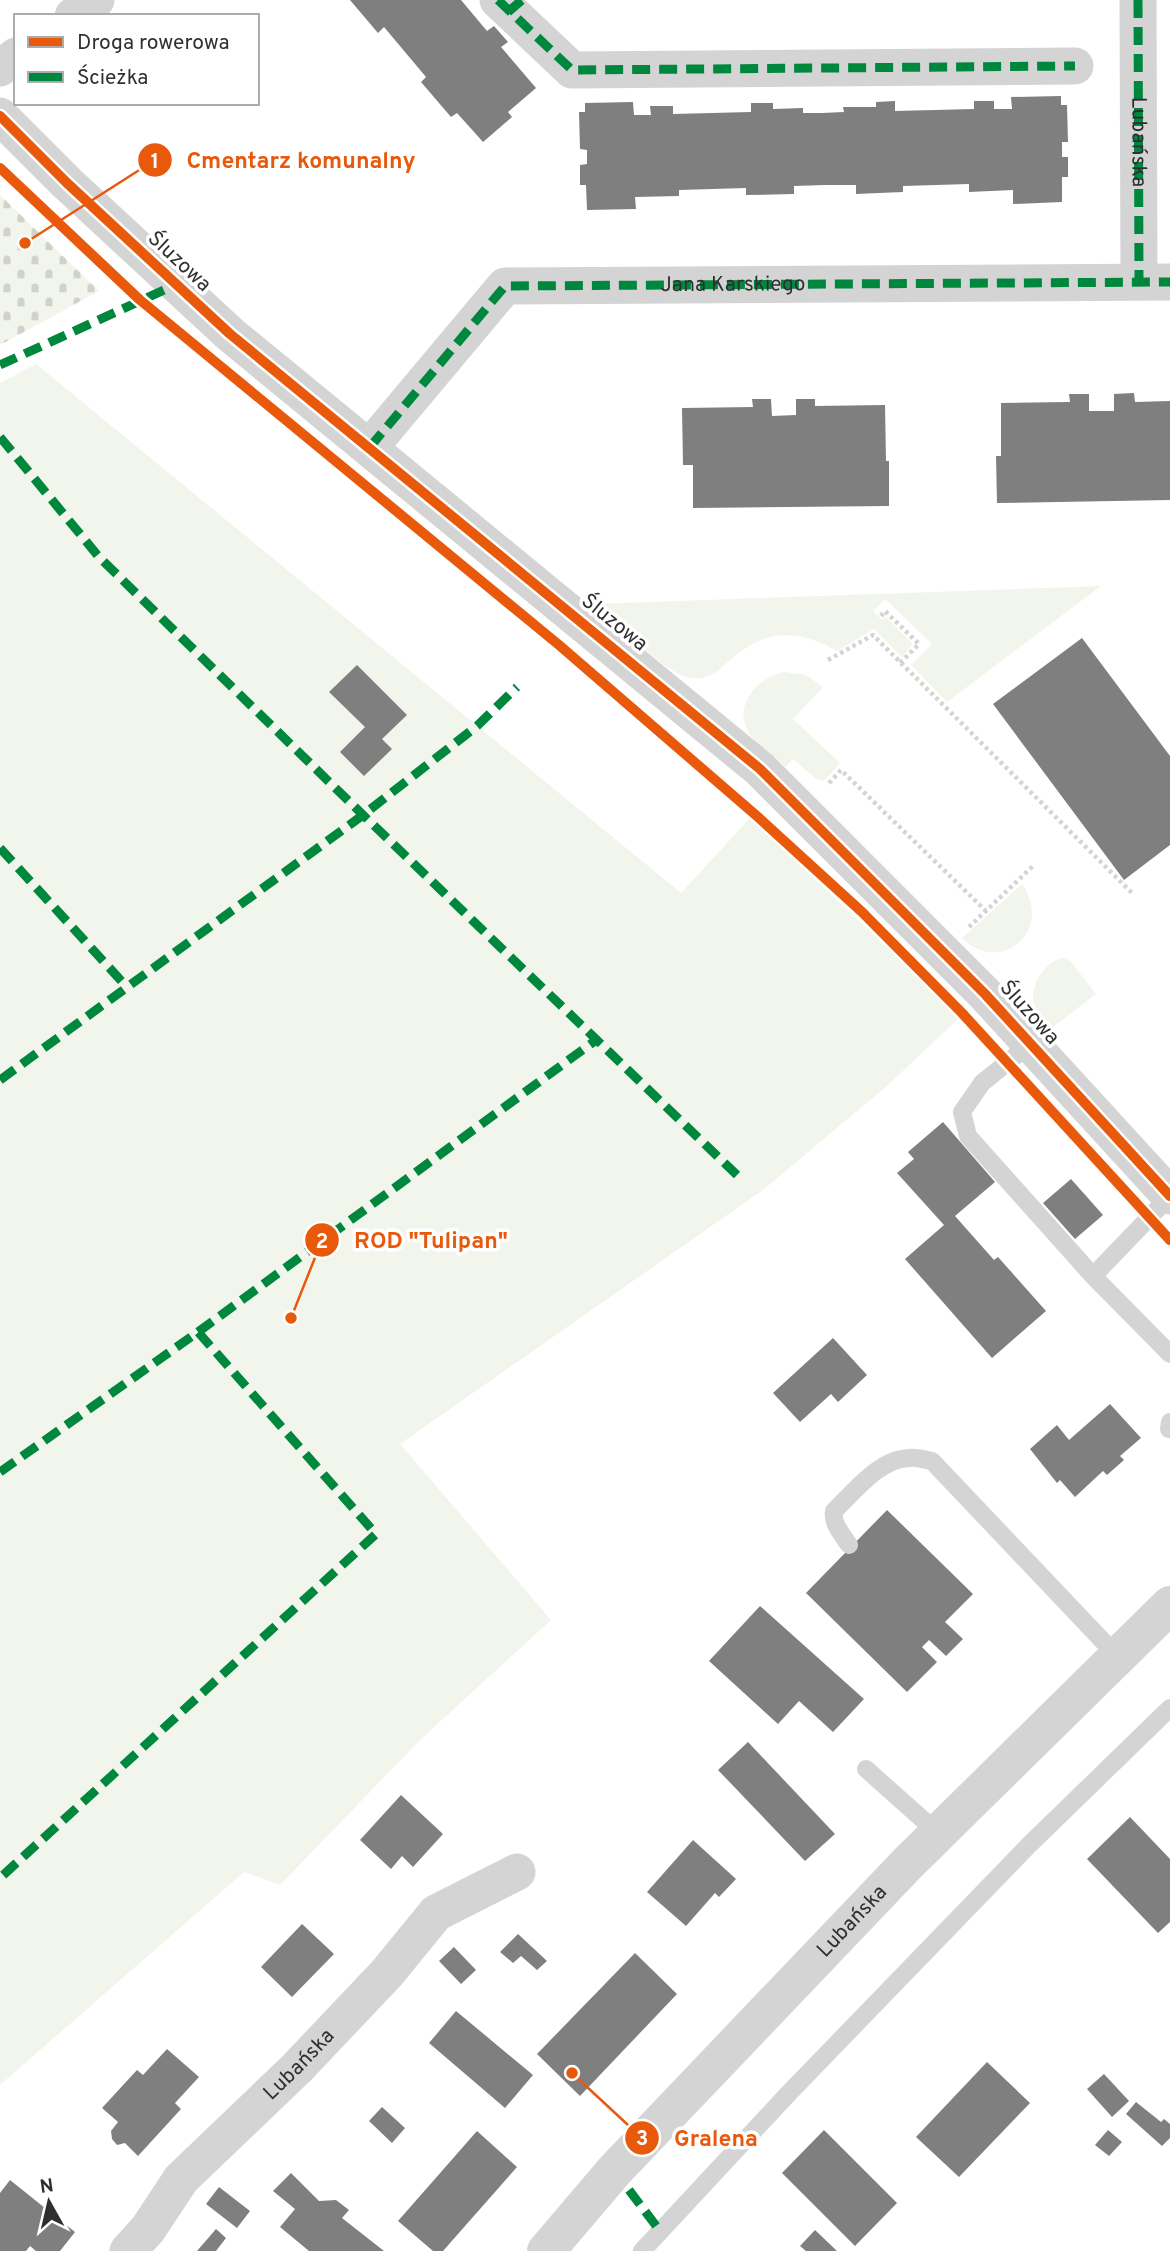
<svg xmlns="http://www.w3.org/2000/svg" width="1170" height="2251" viewBox="0 0 1170 2251" font-family="Overpass,sans-serif">
	<defs>
		<pattern id="cemetery-stones" width="16" height="16" patternUnits="userSpaceOnUse" patternTransform="scale(1.75)"><rect width="16" height="16" fill="#f2f5ec"/><path d="M2 7V4a2 2 0 0 1 4 0v3zM10 15v-3a2 2 0 0 1 4 0v3z" fill="#d0d2cb"/></pattern>
	</defs>
	<rect width="100%" height="100%" fill="#fff"/>
	<path fill="#f2f5ec" d="M36,364L681,893L750,818L896,956L958,1019L888,1085L763,1190L400,1444L551,1620L420,1740L280,1885L244,1872L0,2085V383Z
		M1101,586L947,702L911,665L932,644L885,599L873,611L882,620L886,617L913,644L902,657L874,629L837,651C805,632 773,628 741,651C723,664 712,684 686,677C664,671 613,621 593,604Z
		M784,672L806,675L823,687L793,719L840,763L824,781L816,779L793,759L785,767C774,756 757,745 749,733C732,705 758,677 784,672Z
		M1022,884C1055,932 999,976 962,938Z
		M1064,958L1071,962L1096,994L1053,1027C1048,1021 1037,1013 1034,1005C1028,988 1046,959 1064,958Z"/>
	<path fill="url(#cemetery-stones)" d="M0,195L99,291L0,345Z"/>
	<path fill="#7f7f7f" d="M350,0H461L487,31L494,26L508,42L501,47L536,88L508,112L512,117L483,142L457,113L451,117L421,82L426,77L384,27L378,33Z
		M1061,96V105H1067L1068,142H1062V157H1068V177H1062V202L1013,204V190L969,192V184L903,186V192L856,194V185H825L794,186V194L746,195V188L679,190V196L635,197L636,209L587,210L586,185H580V165L587,164V150L580,149L579,112H585V103L633,102L634,115H651L650,106H673V114L751,112V103H773V109L803,108V113H822L844,112L843,107H876V102L895,101V111L974,109V101H994V109H1012L1011,97Z
		M1134,393L1135,402L1170,401V500L997,503L996,456H1001V403L1070,402L1069,394H1089V411H1114V394Z
		M752,399H771L772,416L796,415V399H815V406L885,405L886,461H889V506L693,508V465H683L682,408L753,407Z
		M1082,638L1170,756V845L1124,880L993,704Z
		M357,665L407,715L382,739L392,749L364,776L340,752L365,727L329,692Z
		M943,1122L995,1182L955,1216L994,1260L998,1257L1046,1311L992,1358L905,1259L944,1225L897,1173L914,1159L908,1152Z
		M1071,1179L1103,1215L1075,1239L1043,1203Z
		M833,1338L867,1375L838,1402L831,1394L800,1422L773,1393Z
		M1110,1404L1141,1438L1120,1456L1124,1460L1107,1475L1103,1471L1075,1497L1060,1480L1057,1483L1030,1449L1057,1425L1069,1440Z
		M887,1510L973,1594L945,1622L963,1639L946,1656L929,1640L922,1647L937,1662L907,1692L806,1593Z
		M760,1606L864,1699L833,1732L799,1701L778,1724L709,1661Z
		M748,1742L835,1834L805,1861L718,1770Z
		M401,1795L443,1834L413,1867L402,1856L391,1869L360,1840Z
		M1130,1817L1170,1859V1922L1158,1933L1087,1859Z
		M693,1840L736,1879L719,1897L715,1893L686,1926L647,1892Z
		M302,1924L334,1954L292,1997L261,1967Z
		M518,1934L547,1961L537,1970L521,1956L513,1963L500,1952Z
		M454,1947L476,1970L461,1984L439,1961Z
		M635,1953L677,1994L580,2096L537,2054Z
		M456,2011L533,2075L505,2108L429,2043Z
		M167,2049L199,2077L175,2103L181,2109L138,2156L125,2143L117,2145L112,2139L111,2131L118,2122L102,2108L137,2070L143,2075Z
		M987,2062L1030,2103L959,2177L916,2137Z
		M1104,2074L1129,2101L1112,2117L1087,2089Z
		M1136,2102L1161,2122L1164,2119L1170,2124V2138L1162,2146L1126,2114Z
		M382,2107L405,2128L392,2143L369,2121Z
		M824,2130L897,2203L855,2246L782,2173Z
		M1108,2130L1122,2142L1109,2156L1095,2145Z
		M477,2131L517,2167L443,2251H433L398,2221Z
		M291,2173L319,2201L336,2200L349,2210L342,2218L384,2251H309L280,2227L295,2209L273,2191Z
		M10,2180L75,2232L60,2251H36L30,2246L26,2251H0V2193Z
		M219,2187L250,2211L237,2228L206,2204Z
		M216,2229L226,2238L216,2251H197Z
		M815,2230L837,2251H806L800,2246Z"/>
	<g fill="none" stroke-linecap="round" stroke-linejoin="round">
		<path stroke="#d4d4d4" stroke-width="4.5" stroke-dasharray="3.5 3.5" stroke-linecap="butt" d="M881,616L885,611L919,644L900,663
			M828,660L873,635L1132,893
			M829,783L841,770L986,911
			M969,927L1033,866"/>
		<path stroke="#d4d4d4" stroke-width="18" d="M1030,1044L982,1083L962,1112L968,1136L1093,1276L1170,1354
			M1093,1276L1170,1196
			M1169,1429L1170,1422
			M849,1545C842,1534 832,1524 834,1511C854,1492 880,1458 910,1458C917,1457 925,1460 932,1461L1118,1657
			M866,1769L939,1834
			M642,2251L788,2094L1029,1845L1170,1708"/>
		<g stroke="#d4d4d4" stroke-width="37">
			<path d="M498,0L572,70L1075,66"/>
			<path d="M1138,0L1139,282"/>
			<path d="M73,16L96,0"/>
			<path d="M0,68L16,56"/>
			<path d="M0,116L67,183L230,334L760,769L985,994L1170,1196"/>
			<path id="s1" d="M370,447L505,286L1170,282"/>
			<path id="s2" d="M128,2251L148,2229L181,2179L297,2068L387,1973L436,1913L517,1872"/>
		</g>
		<path stroke="#d4d4d4" stroke-width="38" id="s3" d="M546,2251L615,2170L907,1864L1170,1605"/>
		<g stroke="#00873e" stroke-width="9" stroke-dasharray="18 9" stroke-linecap="butt">
			<path d="M498,0L572,70L1075,66"/>
			<path id="s4" d="M1138,0L1139,282"/>
			<path d="M508,12L522,0"/>
			<path d="M0,365L175,285"/>
			<path d="M0,437L99,557L363,815L737,1175"/>
			<path d="M370,447L505,286L1170,282"/>
			<path d="M0,848L126,986"/>
			<path d="M0,1080L363,815L477,726L517,687"/>
			<path d="M198,1332L596,1040"/>
			<path d="M0,1472L198,1332L376,1534L0,1878"/>
			<path d="M629,2190L660,2231"/>
		</g>
		<g stroke="#fff" stroke-width="15">
			<path id="cycleway" d="M0,116L67,183L230,334L760,769L985,994L1170,1196
				M0,168L140,300L559,645L758,817L862,912L962,1013L1170,1240"/>
		</g>
		<use href="#cycleway" stroke="#e8590c" stroke-width="10"/>
	</g>
	<g text-anchor="middle" dominant-baseline="central" stroke-width="7" stroke-linejoin="round" paint-order="stroke">
		<g font-size="21" fill="#2f2f2f" stroke="#fff">
			<text stroke="none"><textPath href="#s4" startOffset="142">Lubańska</textPath></text>
			<text transform="translate(179 262) rotate(43)">Śluzowa</text>
			<text stroke="none"><textPath href="#s1" startOffset="438">Jana Karskiego</textPath></text>
			<text transform="translate(614 623) rotate(39)">Śluzowa</text>
			<text transform="translate(1029 1013) rotate(48)">Śluzowa</text>
			<text stroke="none"><textPath href="#s3" startOffset="450">Lubańska</textPath></text>
			<text stroke="none"><textPath href="#s2" startOffset="254">Lubańska</textPath></text>
		</g>
	</g>
	<path fill="none" stroke="#e8590c" stroke-width="2.5" d="M25 243L155 160M291 1318L322 1240M572 2073L642 2138"/>
	<g fill="#e8590c" stroke="#fff" stroke-width="2.5">
		<circle cx="25" cy="243" r="7"/>
		<circle cx="291" cy="1318" r="7"/>
		<circle cx="572" cy="2073" r="7"/>
		<circle cx="155" cy="160" r="18"/>
		<circle cx="322" cy="1240" r="18"/>
		<circle cx="642" cy="2138" r="18"/>
	</g>
	<g font-size="21" text-anchor="middle" font-weight="bold" fill="#fff">
		<text x="155" y="168">1</text>
		<text x="322" y="1248">2</text>
		<text x="642" y="2145">3</text>
	</g>
	<g font-size="23" text-anchor="middle" font-weight="bold" fill="#e8590c" stroke="#fff" stroke-width="7" stroke-linejoin="round" paint-order="stroke">
		<text x="301" y="168">Cmentarz komunalny</text>
		<text x="431" y="1248">ROD "Tulipan"</text>
		<text x="716" y="2146">Gralena</text>
	</g>
	<rect x="14" y="14" width="245" height="91" fill="#ffffff" stroke="#acacac" stroke-width="2"/>
	<rect x="28" y="37" width="35" height="10" fill="#e8590c" stroke="#acacac" stroke-width="2"/>
	<text x="77" y="49" font-size="21" fill="#2f2f2f">Droga rowerowa</text>
	<rect x="28" y="72" width="35" height="10" fill="#00873e" stroke="#acacac" stroke-width="2"/>
	<text x="77" y="84" font-size="21" fill="#2f2f2f">Ścieżka</text>
	<g transform="translate(49 2202) rotate(352)" stroke="#ffffff" stroke-width="5" paint-order="stroke">
	<path d="M0-5L12 26L0 18L-12 26Z" fill="#2f2f2f"/>
	<text y="-10" font-size="19" font-weight="bold" text-anchor="middle" fill="#2f2f2f">N</text>
	</g>
</svg>
